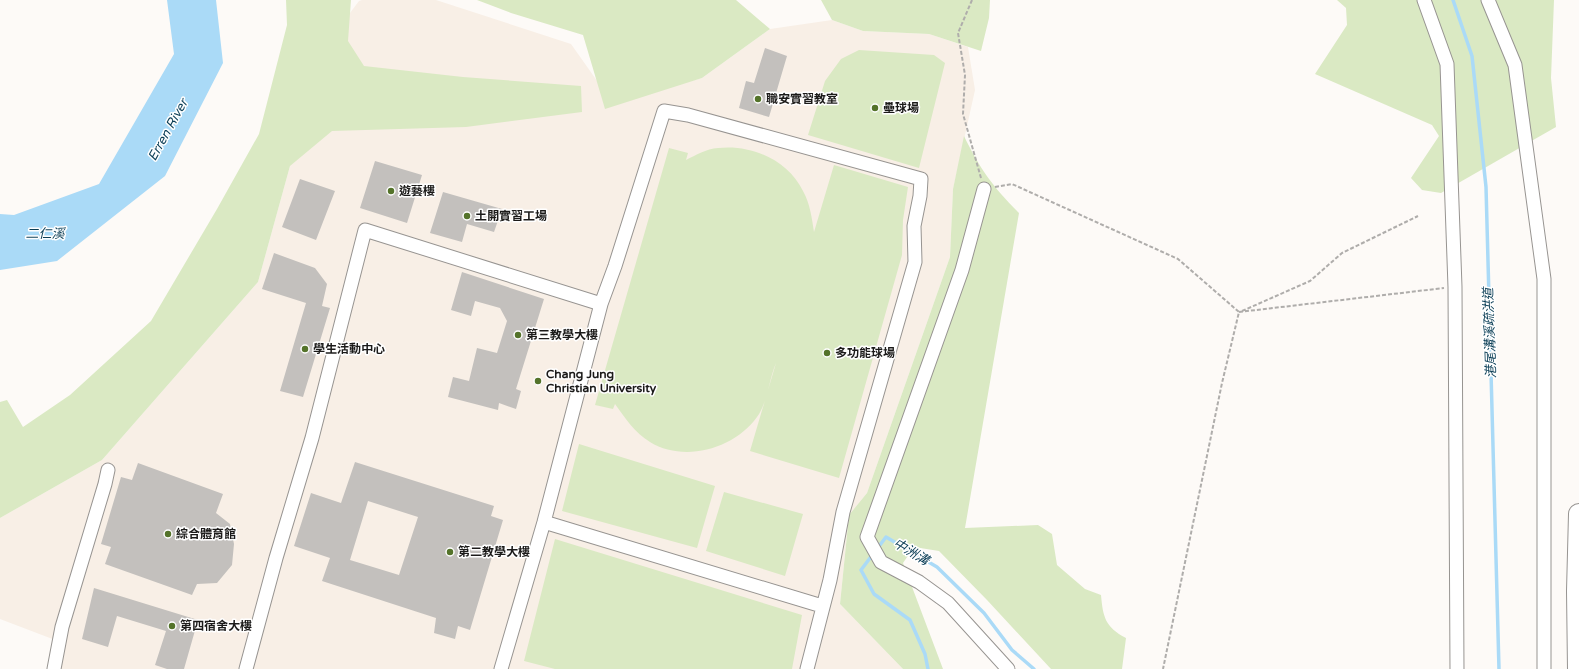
<svg xmlns="http://www.w3.org/2000/svg" width="1579" height="669" viewBox="0 0 1579 669" font-family="'Varela Round','Noto Sans TC',sans-serif">
	<rect width="100%" height="100%" fill="#fdfaf7"/>
	<path fill="#f8efe6" d="M362,0H436L571,44L612,102L702,78L770,29L832,20L863,31L929,34L968,47L975,90L953,189L950,257L867,493L849,515L840,604L903,669H55L63,643L0,619V518L102,460L258,282L290,166L325,46L359,1Z"/>
	<path fill="#dae9c3" d="M286,0H351L348,41L364,66L463,77L581,86L582,112L466,127L332,131L290,166L258,282L102,460L0,518V402L7,400L23,427L70,395L151,321L217,209L259,134L287,25Z
		M477,0H736L770,29L702,78L605,109L583,35L511,13Z
		M821,0H990L989,18L981,51L929,34L863,31L832,20Z
		M1337,0H1554L1551,78L1556,127L1441,193L1422,190L1411,178L1439,136L1432,125L1315,74L1347,25L1346,8Z
		M859,50L934,55L945,63L919,168L808,135L825,81L841,59Z
		M964,136C980,169 993,187 1019,213L965,528L1038,525L1052,534L1057,565L1085,589L1101,595C1103,617 1105,627 1126,638L1122,669H1051L987,600L939,551L914,547L903,563L943,669H903L840,604L849,515L867,493L950,257L953,189Z
		M669,148L688,153L686,160C696,155 706,149 718,148C751,144 788,160 803,191C810,203 812,219 814,232L834,165L908,187L903,220L902,255L839,478L750,451L776,363C769,379 768,402 757,417C734,449 684,463 650,442C635,433 625,418 615,404L613,409L595,405Z
		M579,444L715,486L697,548L562,511Z
		M724,492L803,514L785,576L706,551Z
		M555,539L802,615L792,669H555L524,661Z"/>
	<path fill="#aadaf7" d="M167,0H216L223,63L165,176L57,261L0,270V214L14,215L99,184L174,54Z"/>
	<g fill="none" stroke-linecap="round" stroke-linejoin="round">
		<path stroke="#aadaf7" stroke-width="3.5" d="M1453,0L1472,56L1486,187L1499,669
			M877,549L886,537L937,567L984,613L1012,650L1034,669
			M873,554L861,570L874,594L910,620L925,654L928,669"/>
	</g>
	<path fill="#c3c0bd" fill-rule="evenodd" d="M765,48L787,56L769,117L739,108L746,81L754,83Z
		M375,161L422,175L407,223L360,208Z
		M300,179L335,191L316,240L282,227Z
		M443,192L502,209L494,232L467,224L462,242L430,233Z
		M274,253L315,268L327,284L322,306L330,308L303,397L280,391L306,303L262,289Z
		M462,272L544,299L516,389L521,391L516,409L499,403L498,410L448,397L453,377L469,381L477,348L497,353L507,321L500,308L475,301L471,316L451,310Z
		M355,462L494,506L491,516L503,520L470,630L458,626L455,639L434,633L436,618L322,581L330,558L294,546L311,493L341,503ZM368,501L418,517L399,575L350,560Z
		M138,463L223,494L216,513L230,524L234,544L232,565L217,583L197,584L192,595L105,564L111,547L101,544L121,477L132,480Z
		M94,588L198,620L184,669H167L155,665L166,631L117,616L108,647L82,639Z"/>
	<g fill="none" stroke-linecap="round" stroke-linejoin="round">
		<g stroke="#979491" stroke-width="15">
			<path id="minor" d="M1424,0L1447,64L1455,287L1457,669
				M1488,0L1515,65L1544,279V669
				M984,189L962,270L867,537L881,562L919,582L948,603L1008,669
				M544,522L822,606
				M54,669L62,627L105,484L108,470
				M246,669L276,558L312,438L365,230L601,304
				M501,669L544,522L601,304L615,266L664,111L688,115L921,179L920,196L914,226L915,262L843,512L830,580L807,669"/>
		</g>
		<g stroke="#979491" stroke-width="22">
			<path id="highway" d="M1578,669L1577,591L1579,514"/>
		</g>
		<path stroke="#afadab" stroke-width="2" stroke-dasharray="4 2" stroke-linecap="butt" d="M972,0L958,33L965,75L963,114L981,178
			M995,187L1012,184L1178,259L1239,312L1222,383L1163,669
			M1242,311L1310,281L1342,253L1418,216
			M1239,312L1444,288"/>
		<use href="#minor" stroke="#fff" stroke-width="13"/>
		<use href="#highway" stroke="#fff" stroke-width="20"/>
	</g>
	<g fill="#54732a" stroke="#fff" stroke-width="1.5">
		<circle cx="758" cy="99" r="4"/>
		<circle cx="875" cy="108" r="4"/>
		<circle cx="391" cy="191" r="4"/>
		<circle cx="467" cy="216" r="4"/>
		<circle cx="518" cy="335" r="4"/>
		<circle cx="305" cy="349" r="4"/>
		<circle cx="827" cy="353" r="4"/>
		<circle cx="538" cy="381" r="4"/>
		<circle cx="168" cy="534" r="4"/>
		<circle cx="450" cy="552" r="4"/>
		<circle cx="172" cy="626" r="4"/>
	</g>
	<g text-anchor="middle" dominant-baseline="central" stroke-width="3" stroke-linejoin="round" paint-order="stroke">
		<g font-size="12" font-weight="bold" fill="#1b1a19" stroke="#fff" text-anchor="start">
			<text x="766" y="99">職安實習教室</text>
			<text x="883" y="108">壘球場</text>
			<text x="399" y="191">遊藝樓</text>
			<text x="475" y="216">土開實習工場</text>
			<text x="526" y="335">第三教學大樓</text>
			<text x="313" y="349">學生活動中心</text>
			<text x="835" y="353">多功能球場</text>
			<text x="546" y="374">Chang Jung<tspan x="546" dy="14">Christian University</tspan></text>
			<text x="176" y="534">綜合體育館</text>
			<text x="458" y="552">第二教學大樓</text>
			<text x="180" y="626">第四宿舍大樓</text>
		</g>
		<g font-size="13" font-style="italic" fill="#0b3e56" stroke="#fff">
			<text transform="translate(168 130) rotate(-61)">Erren River</text>
			<text x="45" y="234">二仁溪</text>
			<text transform="translate(1490 333) rotate(-92)">港尾溝溪疏洪道</text>
			<text transform="translate(911 552) rotate(31)">中洲溝</text>
		</g>
	</g>
</svg>
